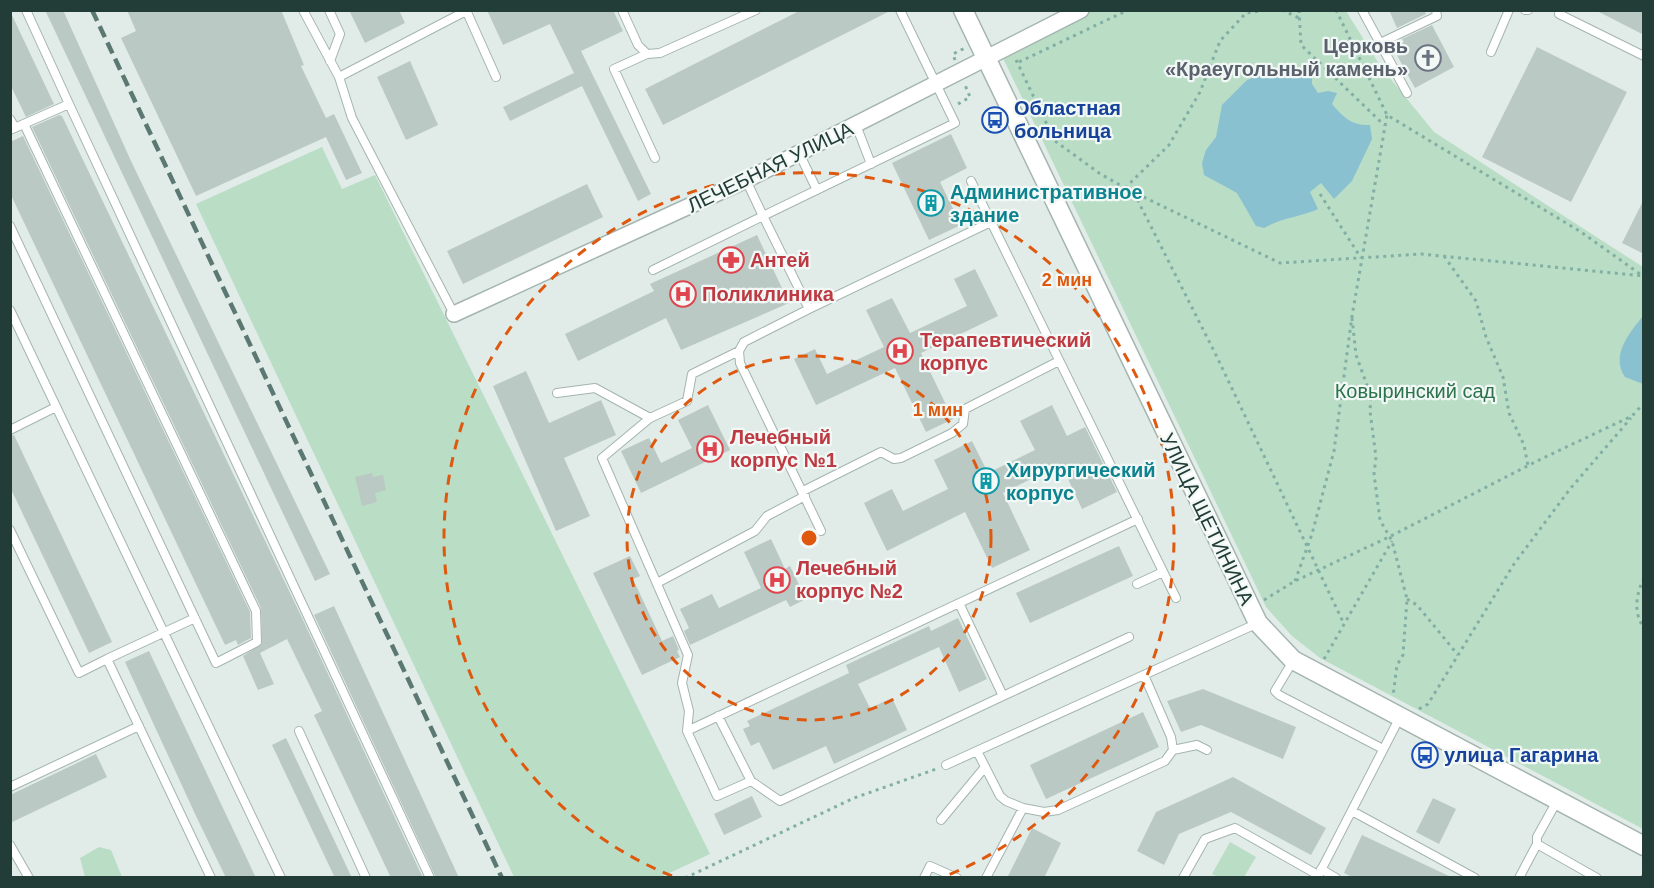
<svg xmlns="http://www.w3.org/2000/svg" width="1654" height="888" viewBox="0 0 1654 888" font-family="Arial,sans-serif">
	<rect width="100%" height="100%" fill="#e1ece8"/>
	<path fill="#baddc6" d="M1092,11H1346L1381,67L1434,132L1643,267V829L1320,658L1292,636L1266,607L1002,56Z
		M322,147L342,189L375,175L710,854L661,877H514L196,204Z
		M1230,842L1256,857L1244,877H1218L1212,874Z
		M99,847L111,850L122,877H85L80,858Z"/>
	<path fill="#8ac1d0" d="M1312,69V84L1318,93L1328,91L1337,93L1332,104C1343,117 1352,126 1370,125L1372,139L1352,181L1334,199L1321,183L1310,192L1318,209C1300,217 1281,218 1264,228L1256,226L1237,193L1204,175L1202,163L1206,150L1216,137L1222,105L1247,80L1266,73Z
		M1643,316V384L1625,377C1610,356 1630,332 1643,316Z"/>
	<path fill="#bac9c4" d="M45,10H63L131,161L330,574L315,581Z
		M127,10H281L304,65L301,66L326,118L334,114L362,173L346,180L326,137L196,196L121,38L136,31Z
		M349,10H399L405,23L365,43Z
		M487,10H613L623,31L581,51L651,194L638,201L582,86L510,121L503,107L574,73L550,24L503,45Z
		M801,10H892L663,125L645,89Z
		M1389,10H1424L1426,14L1397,28Z
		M1595,10H1644V35Z
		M10,11L54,104L26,117L10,84Z
		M1432,25L1454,67L1415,88L1393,48L1404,42L1402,39Z
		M1537,47L1627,92L1571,202L1482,157Z
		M410,61L438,125L406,140L377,77Z
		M59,115L62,116L303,620L423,878H391L314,715L322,711L287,639L260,653L274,684L258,690L243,656L262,644L261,608L32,127Z
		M951,134L967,168L940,182L961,225L929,240L892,163Z
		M23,136L250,612L251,638L238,645L236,640L225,645L10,193V142Z
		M587,184L603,217L463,284L447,251Z
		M1644,199V254L1622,243Z
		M757,235L789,303L681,350L666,318L578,361L565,334L654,291L650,284Z
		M975,269L998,316L921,353L953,419L926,432L895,368L816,405L794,359L815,349L827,374L884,347L866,310L892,298L910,333L967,306L954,279Z
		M526,371L549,423L601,400L616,435L564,458L590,516L556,531L493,386Z
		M708,405L730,450L641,493L621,451L649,438L661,463L692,448L678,420Z
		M1052,405L1067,436L1085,427L1117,492L1082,509L1061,464L1003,493L1030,550L992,568L965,512L887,551L864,503L892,489L903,511L948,489L934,460L972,441L988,473L1035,450L1020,421Z
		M14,435L112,642L89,653L10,487V436Z
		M372,473L373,477L383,475L386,490L375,493L377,502L362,506L355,477Z
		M771,539L785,569L790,566L806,599L790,607L786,600L690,645L684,631L689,628L680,609L712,594L719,608L761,588L744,552Z
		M1119,546L1133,576L1030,623L1016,593Z
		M630,556L640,576L633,579L662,641L673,636L679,650L677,651L680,657L642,675L593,573Z
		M334,606L459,878H436L314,615Z
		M958,618L987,679L959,692L939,647L858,684L870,708L892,698L907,730L834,764L826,746L773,770L759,742L751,746L743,729L750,726L747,721L849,673L846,665L929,626L931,631Z
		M149,651L256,878H226L196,816L125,662Z
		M1203,689L1296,727L1283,759L1201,725L1181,732L1167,701Z
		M1143,712L1159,747L1046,799L1030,765Z
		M286,738L352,878H335L272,745Z
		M96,754L107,777L10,823V795Z
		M1233,777L1326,828L1311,855L1231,812L1179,834L1164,865L1137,851L1156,812Z
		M752,796L762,817L724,835L714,814Z
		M1433,798L1456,809L1439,844L1416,832Z
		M1032,828L1061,843L1044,878H1007Z
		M1362,835L1453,878H1354L1344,873Z"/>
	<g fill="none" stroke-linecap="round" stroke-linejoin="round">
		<g stroke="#a4b4af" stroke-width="10">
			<path id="service" d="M26,10L69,104
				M303,10L339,77L352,118L454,314
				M329,10L340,34L330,61
				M466,10L496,77
				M622,10L638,45L647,54L660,53L756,10
				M1362,10L1407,93
				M1525,10H1528
				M1560,10L1559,14L1644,56
				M1378,44L1437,16L1436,10
				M1491,52L1509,10
				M647,54L614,69L655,158
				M339,77L466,11
				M10,119L15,128
				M856,125L871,164
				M10,130L69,104L430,878
				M799,153L817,190
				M971,181L1176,598
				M10,226L216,663L257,642L256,611L24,124
				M653,270L763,216L746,180
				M809,309L991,222
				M10,310L281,878
				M739,351L692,374L687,401L650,418L602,458L688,655L682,683L689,711L687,731L717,796L751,781
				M557,393L595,388L650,418
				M10,430L56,407
				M803,491L881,452L894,459L901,458L952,433L963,424L965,409L1059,361
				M10,530L79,673L107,659L211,878
				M821,531L740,363L739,351L744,342L809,309L763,216L955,123L900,10
				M657,583L755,531L767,516L805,496
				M1137,584L1163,572
				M959,603L1003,696L1129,637
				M107,659L195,618
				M1293,661L1275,691L1279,695L1383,749
				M718,716L751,781L780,801L1003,696
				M299,731L366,878
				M687,731L1138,519
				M1173,750L1197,745L1207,750
				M977,751L1000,796L1006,801L1023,808L1044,812L1058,810L1165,761L1173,750L1171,737L1144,675
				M946,765L1258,623
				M10,787L139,726
				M1557,801L1537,837V844L1597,878
				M1352,811L1475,878
				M941,820L985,767
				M10,845L29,878
				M1321,869L1336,878
				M924,878L930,866L957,878
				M986,878L1023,808
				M1183,878L1205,839L1235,828L1318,875
				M1317,878L1400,717
				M1519,878L1537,844"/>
		</g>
		<g stroke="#a4b4af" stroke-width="18">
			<path id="minor" d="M454,314L746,180L1081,10"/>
		</g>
		<g stroke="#a4b4af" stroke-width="21">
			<path id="tertiary" d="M963,10L1258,623L1293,660L1644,846"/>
		</g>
		<path stroke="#82afa4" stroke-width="3" stroke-dasharray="3 4.5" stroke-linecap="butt" d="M1282,10L1299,18
			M1299,10L1301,45L1384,125
			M1336,10L1387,115L1581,232L1640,274
			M955,60L953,54L965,48
			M1016,60L1055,141L1099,173L1125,188L1280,263L1421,254L1644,276
			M1019,62L1128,10
			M958,104L970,97L965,85
			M1125,188L1169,145L1200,92L1220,41L1246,13L1267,10
			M1134,193L1217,357L1344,624
			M1320,194L1361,258
			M1444,256L1476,301L1486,337L1503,377L1509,413L1524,445L1528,466
			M1352,318L1356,355L1371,396L1370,411L1376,457L1374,474L1380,520L1392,541L1407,599L1403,655L1397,665L1393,696
			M1644,578C1636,594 1633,613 1644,628
			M1295,581L1312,534L1334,451L1352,316L1387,115
			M1407,599L1417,605L1458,655
			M1264,600L1295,581L1389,537L1541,459L1632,416L1644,403
			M1324,659L1392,541
			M1419,709L1428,704L1514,564L1570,489L1631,418
			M685,878L854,798L936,769
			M1642,878L1644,872"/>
		<use href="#service" stroke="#fff" stroke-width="8"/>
		<use href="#minor" stroke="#fff" stroke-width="15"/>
		<use href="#tertiary" stroke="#fff" stroke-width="18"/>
		<path stroke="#5c7872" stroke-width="4.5" stroke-dasharray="12 6" stroke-linecap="butt" d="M92,10L502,878"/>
	</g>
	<g fill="none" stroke="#de580e" stroke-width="3" stroke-dasharray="10 8">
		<circle cx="809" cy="538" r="182"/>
		<path d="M672 876A365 365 0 1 1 946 876"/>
	</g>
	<defs>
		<g id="church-ring" transform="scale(1.35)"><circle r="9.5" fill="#f2f8f5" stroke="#6b7280" stroke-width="1.5"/><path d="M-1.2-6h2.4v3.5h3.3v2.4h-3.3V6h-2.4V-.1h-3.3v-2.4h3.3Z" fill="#6b7280"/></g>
		<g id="bus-ring" transform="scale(1.35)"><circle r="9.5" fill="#f2f8f5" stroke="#1a4fb4" stroke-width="1.5"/><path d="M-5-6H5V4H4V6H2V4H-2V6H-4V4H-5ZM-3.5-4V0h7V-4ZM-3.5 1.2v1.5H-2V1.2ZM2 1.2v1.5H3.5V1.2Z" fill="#1a4fb4"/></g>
		<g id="building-ring" transform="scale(1.35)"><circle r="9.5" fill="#f2f8f5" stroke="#0f9aa8" stroke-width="1.5"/><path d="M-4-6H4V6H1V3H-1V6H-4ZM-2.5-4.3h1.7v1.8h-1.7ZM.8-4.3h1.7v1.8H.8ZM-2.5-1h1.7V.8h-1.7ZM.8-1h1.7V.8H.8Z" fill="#0f9aa8"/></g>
		<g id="pharmacy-ring" transform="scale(1.35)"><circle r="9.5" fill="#f2f8f5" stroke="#e0444e" stroke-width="1.5"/><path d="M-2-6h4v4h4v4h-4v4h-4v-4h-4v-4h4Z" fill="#e0444e"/></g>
		<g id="hospital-ring" transform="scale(1.35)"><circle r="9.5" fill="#f2f8f5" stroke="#e0444e" stroke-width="1.5"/><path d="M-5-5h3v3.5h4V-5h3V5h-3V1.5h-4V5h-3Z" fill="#e0444e"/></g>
	</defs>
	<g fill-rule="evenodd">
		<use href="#church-ring" x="1428" y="58"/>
		<use href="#bus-ring" x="995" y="120"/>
		<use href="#building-ring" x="931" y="203"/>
		<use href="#pharmacy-ring" x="731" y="260"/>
		<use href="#hospital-ring" x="683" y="294"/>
		<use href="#hospital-ring" x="900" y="351"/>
		<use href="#hospital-ring" x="710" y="449"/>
		<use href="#building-ring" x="986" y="481"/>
		<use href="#hospital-ring" x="777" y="580"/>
		<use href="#bus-ring" x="1425" y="755"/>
	</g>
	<g text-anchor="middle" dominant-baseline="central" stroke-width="4.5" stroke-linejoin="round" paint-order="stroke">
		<g font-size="20" font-weight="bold" fill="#5b616d" stroke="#f2f8f5" text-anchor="end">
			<text x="1408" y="46">Церковь<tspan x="1408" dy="23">«Краеугольный камень»</tspan></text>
		</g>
		<g font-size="20" font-weight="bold" fill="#164399" stroke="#f2f8f5" text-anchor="start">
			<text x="1014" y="108">Областная<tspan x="1014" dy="23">больница</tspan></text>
			<text x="1444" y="755">улица Гагарина</text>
		</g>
		<g font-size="20" fill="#223c37" stroke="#f2f8f5">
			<text transform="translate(770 167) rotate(-26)">ЛЕЧЕБНАЯ УЛИЦА</text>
			<text transform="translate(1207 519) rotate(64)">УЛИЦА ЩЕТИНИНА</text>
		</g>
		<g font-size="20" font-weight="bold" fill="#0d838f" stroke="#f2f8f5" text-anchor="start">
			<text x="950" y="192">Административное<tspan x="950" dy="23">здание</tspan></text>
			<text x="1006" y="470">Хирургический<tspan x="1006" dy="23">корпус</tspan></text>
		</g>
		<g font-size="20" font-weight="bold" fill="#be3a42" stroke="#f2f8f5" text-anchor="start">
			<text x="750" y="260">Антей</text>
			<text x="702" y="294">Поликлиника</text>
			<text x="920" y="340">Терапевтический<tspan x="920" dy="23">корпус</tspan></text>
			<text x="730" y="437">Лечебный<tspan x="730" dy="23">корпус №1</tspan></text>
			<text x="796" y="568">Лечебный<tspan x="796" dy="23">корпус №2</tspan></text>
		</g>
		<g font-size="20" fill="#2c734c" stroke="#f2f8f5">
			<text x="1415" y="391">Ковыринский сад</text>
		</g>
	</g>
	<circle cx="809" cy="538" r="9" fill="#de580e" stroke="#f2f8f5" stroke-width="3"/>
	<g font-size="18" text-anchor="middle" font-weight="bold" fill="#de580e" stroke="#f2f8f5" stroke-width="4.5" stroke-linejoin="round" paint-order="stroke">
		<text x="1067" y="286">2 мин</text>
		<text x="938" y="416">1 мин</text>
	</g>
	<rect width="1654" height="888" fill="none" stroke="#223c37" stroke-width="24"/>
</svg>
